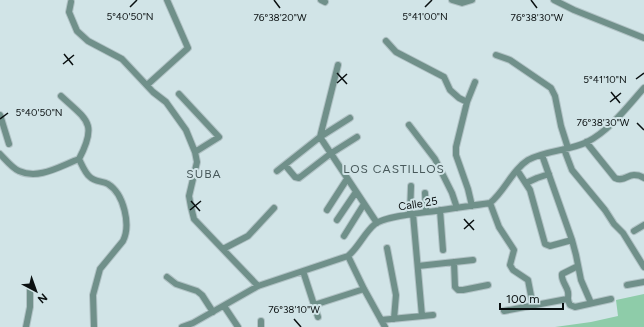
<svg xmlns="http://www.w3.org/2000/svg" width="644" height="327" viewBox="0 0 644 327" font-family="Figtree,sans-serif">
	<rect width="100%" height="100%" fill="#d1e4e7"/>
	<path fill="#8ecca9" d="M644,294V327H555L591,322L618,316L616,300Z"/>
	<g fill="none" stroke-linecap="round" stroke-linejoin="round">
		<g stroke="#b1c2c5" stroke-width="8">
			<path id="minor" d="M321,0L325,2
				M452,0L462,3L472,0
				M554,0L574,10L644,38
				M71,2L69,12L77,31L88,41L122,59L153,92L166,102L186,130L195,152L197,162L189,196L191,207L194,219L258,286
				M386,41L396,52L444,77L450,90L459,98L467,102
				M496,55L510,60L551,88L555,96L561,126L568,148
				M338,65L320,137L377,223
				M147,85L188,48L167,0
				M179,94L219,137L195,152
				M61,96C87,120 98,123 79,159C82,165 85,173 90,177C95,182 103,181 108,184C124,194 131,225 123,241L100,269L93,295L94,327
				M0,115L9,144
				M409,125L435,159L452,193L457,208
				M586,142L615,178C623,182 627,175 634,175C638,175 641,176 644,178
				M564,149L572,170L605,210L614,224L623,233L644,267
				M0,154C6,160 12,168 19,171C39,180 60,166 79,159
				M542,155L572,240L576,255L581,280L591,303
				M285,165L295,177L299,178L330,154L357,137
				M517,170L530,190L545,244L550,246L572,240
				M277,171L320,137L350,118
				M526,183L537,178L549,174
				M425,193L426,212
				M490,203L499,227L514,250L510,265L513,270L528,280L533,306
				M472,206L468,189L456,155V147L467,102L475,82
				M327,210L347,179
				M440,210L443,250
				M410,214L411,186
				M413,214L422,316
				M337,220L356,192
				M634,231L644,225
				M344,236L364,204
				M387,248L396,295L394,319
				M223,249L248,236L274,208
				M348,256L364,289L385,327
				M454,262L455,287L458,290H463L488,285
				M418,266L473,260
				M578,266L562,274C561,281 567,286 568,292C569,299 566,297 570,305L575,307L611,299
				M303,271L318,317
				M167,277L176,284L197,291L202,295L213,312
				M627,285L644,282
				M314,305L364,289
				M224,306L238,327
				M504,311L567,299
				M381,320L433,315
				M261,321V327
				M26,327L30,307V289
				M182,327L193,323L258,286L348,256C359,247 364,233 375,224C386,216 421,213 435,211C453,208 471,206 490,203C505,191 512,170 528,160C546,150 569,151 587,142C610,130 627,107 644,88"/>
		</g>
		<use href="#minor" stroke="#70908a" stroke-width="6"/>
	</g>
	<path fill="none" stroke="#0a1011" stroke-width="1.5" d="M274,0L280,8M531,0L537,8M130,7L137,0M425,7L432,0M64,54L73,65M63,64L74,55M337,73L347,84M636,79L644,73M337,83L347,74M611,92L620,103M610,102L621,93M0,119L8,113M637,123L644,130M191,201L200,211M190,210L201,201M464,219L474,230M464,229L474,220M294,319L301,327"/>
	<g text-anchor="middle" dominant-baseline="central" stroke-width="4" stroke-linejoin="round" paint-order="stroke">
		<g font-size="11" fill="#0a1011" stroke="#d1e4e7">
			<text transform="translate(418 204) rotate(-9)">Calle 25</text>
		</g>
		<g font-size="12" letter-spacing="1" fill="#48595b" stroke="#d1e4e7">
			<text x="394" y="169">LOS CASTILLOS</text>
			<text x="204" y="174">SUBA</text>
		</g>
	</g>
	<g font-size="10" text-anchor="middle" fill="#0a1011" stroke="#d1e4e7" stroke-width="4" stroke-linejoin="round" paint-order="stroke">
		<text x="130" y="20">5°40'50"N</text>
		<text x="425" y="20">5°41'00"N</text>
		<text x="280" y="21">76°38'20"W</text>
		<text x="537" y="21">76°38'30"W</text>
		<text x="605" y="83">5°41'10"N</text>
		<text x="39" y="116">5°40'50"N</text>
		<text x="603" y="126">76°38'30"W</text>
		<text x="294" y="313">76°38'10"W</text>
	</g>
	<g transform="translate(36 291) rotate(139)" stroke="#d1e4e7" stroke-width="3" paint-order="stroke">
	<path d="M0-3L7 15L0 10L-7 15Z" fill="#0a1011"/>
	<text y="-6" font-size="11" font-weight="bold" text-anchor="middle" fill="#0a1011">N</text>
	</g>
	<path d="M500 303v6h63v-6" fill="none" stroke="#0a1011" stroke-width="2"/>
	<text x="506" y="303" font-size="12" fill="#0a1011" stroke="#d1e4e7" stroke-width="3" paint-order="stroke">100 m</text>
</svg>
